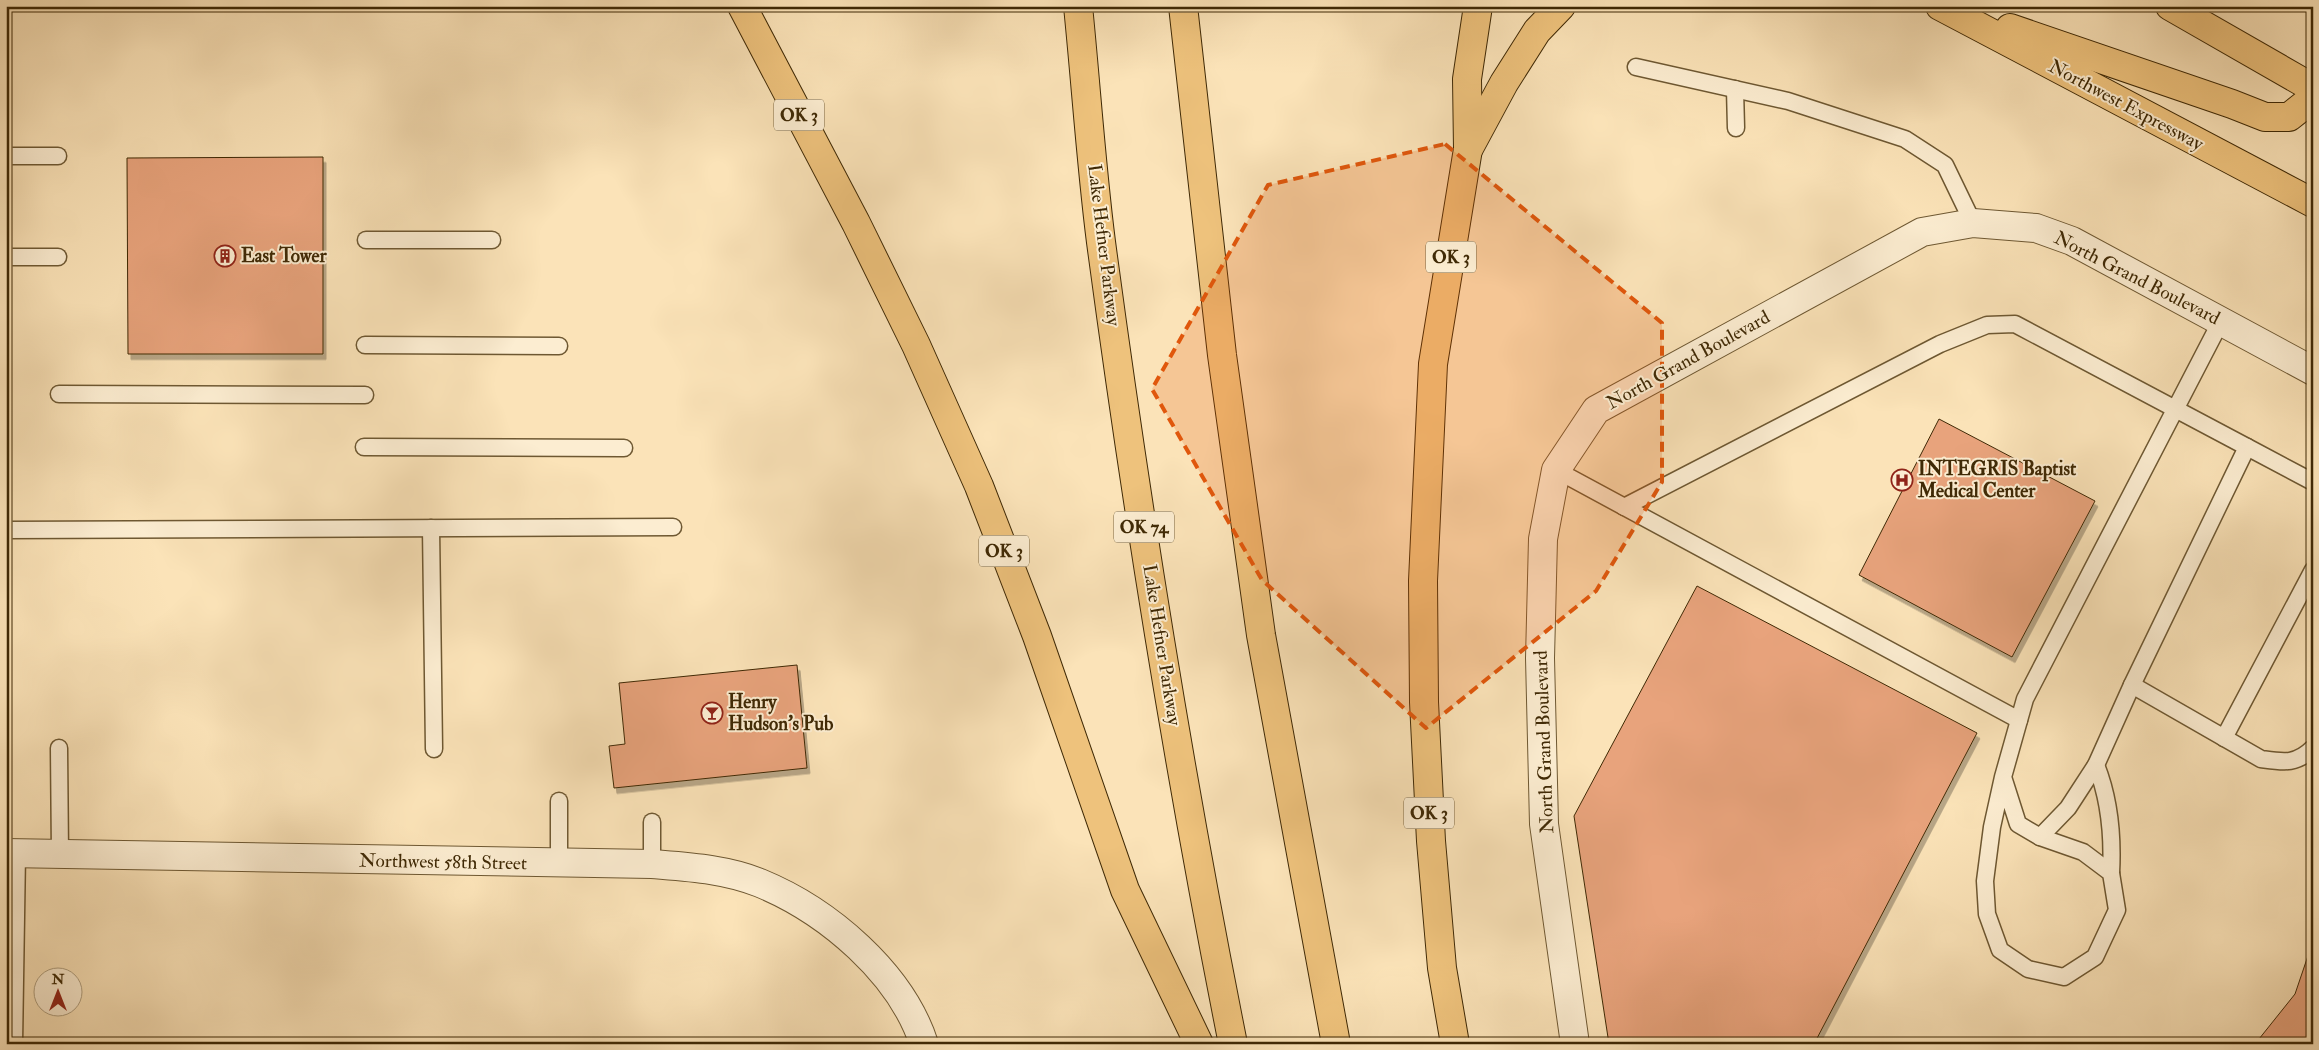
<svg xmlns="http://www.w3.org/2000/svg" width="2319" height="1050" viewBox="0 0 2319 1050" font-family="'IM FELL Double Pica',serif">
<defs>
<filter id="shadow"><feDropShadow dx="3" dy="5.5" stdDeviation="0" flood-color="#0004"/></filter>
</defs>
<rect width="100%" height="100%" fill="#fbe3b8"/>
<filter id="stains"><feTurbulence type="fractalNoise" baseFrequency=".004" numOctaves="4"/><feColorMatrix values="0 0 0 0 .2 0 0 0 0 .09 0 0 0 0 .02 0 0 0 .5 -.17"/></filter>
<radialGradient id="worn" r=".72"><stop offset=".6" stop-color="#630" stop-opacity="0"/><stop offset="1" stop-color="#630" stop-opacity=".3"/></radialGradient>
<g fill="#e8a37c" stroke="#3f2905" filter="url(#shadow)">
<polygon points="323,157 323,354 128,354 127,158"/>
<polygon points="1939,419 2095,501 2012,657 1859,575"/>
<polygon points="1697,586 1977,733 1814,1044 1609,1044 1574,816"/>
<polygon points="797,665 807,768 614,788 609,746 625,744 619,683"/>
<polygon points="2313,941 2313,1044 2255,1044 2295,994"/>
</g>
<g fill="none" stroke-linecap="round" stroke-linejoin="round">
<g stroke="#6e5832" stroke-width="19">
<g id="lane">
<polyline points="1636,67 1788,101 1905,139 1945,165 1973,223"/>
<polyline points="1735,89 1736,128"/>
<polyline points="6,156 58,156"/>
<polyline points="366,240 492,240"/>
<polyline points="6,257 58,257"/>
<polyline points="365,345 559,346"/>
<polyline points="59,394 365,395"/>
<polyline points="364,447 624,448"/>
<polyline points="2247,447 2313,482"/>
<polyline points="1556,470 2019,720"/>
<polyline points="1624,507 1940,344 1987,325 2015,324 2247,447 2132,685 2096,765 2068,808 2040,837"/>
<polyline points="431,528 434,749"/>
<polyline points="6,530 673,527"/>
<path d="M2132,685L2261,759C2283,762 2296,765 2313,748"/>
<polyline points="2224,738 2313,570"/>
<polyline points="59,748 60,854"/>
<path d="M2096,765C2110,800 2113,836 2111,873"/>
<polyline points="2003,777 2018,824 2040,837 2083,852 2111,873 2117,910 2095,957 2064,977 2028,969 2000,950 1987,914 1985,881 1992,827 2003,777 2025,699 2221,321"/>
<polyline points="559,801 559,864"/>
<polyline points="652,864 652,822"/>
<polyline points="14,1044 17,853"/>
</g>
</g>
<g stroke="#6e5832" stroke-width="30">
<g id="street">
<path d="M6,853L652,864C688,867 726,869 760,883C828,911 901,973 924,1044"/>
<polyline points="1575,1044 1544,824 1540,658 1543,539 1556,470 1596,410 1922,232 1973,223 2036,228 2072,241 2313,371"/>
</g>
</g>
<g stroke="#3f2905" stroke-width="30">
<g id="highway">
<polyline points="742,6 856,223 916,345 979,486 1037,636 1125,890 1199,1044"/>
<path d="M1078,6C1086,85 1091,164 1101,242C1137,511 1180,778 1233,1044"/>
<polyline points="1183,6 1222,355 1261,635 1336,1044"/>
<polyline points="1940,6 2313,203"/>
<polyline points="2170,6 2313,88"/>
<polyline points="2010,28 2232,104 2265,117 2289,117 2313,98"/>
<polyline points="1469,148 1504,83 1537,31 1561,6"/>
<polyline points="1455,1044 1442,968 1431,841 1424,702 1423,581 1433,364 1468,149 1467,79 1478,6"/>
</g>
</g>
<use href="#lane" stroke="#fcedd1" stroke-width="16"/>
<use href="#street" stroke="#fcedd1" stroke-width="28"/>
<use href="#highway" stroke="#eec27c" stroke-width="28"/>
</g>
<path fill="#e0570c" fill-opacity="0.2" stroke="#e0570c" stroke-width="4" stroke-dasharray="10 6" stroke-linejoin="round" d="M1445,144L1662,323V482L1596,591L1426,728L1262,580L1152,389L1268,185Z"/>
<defs>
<g id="building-ring" transform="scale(1.125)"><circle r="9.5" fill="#fcedd1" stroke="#8f2418" stroke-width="1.5"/><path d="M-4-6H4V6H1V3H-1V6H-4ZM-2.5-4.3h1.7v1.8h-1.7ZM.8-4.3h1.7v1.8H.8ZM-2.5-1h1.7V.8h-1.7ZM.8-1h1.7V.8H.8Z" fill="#8f2418"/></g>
<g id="hospital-ring" transform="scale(1.125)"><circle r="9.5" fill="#fcedd1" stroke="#8f2418" stroke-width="1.5"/><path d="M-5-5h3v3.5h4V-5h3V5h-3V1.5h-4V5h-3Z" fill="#8f2418"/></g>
<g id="bar-ring" transform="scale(1.125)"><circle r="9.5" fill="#fcedd1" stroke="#8f2418" stroke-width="1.5"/><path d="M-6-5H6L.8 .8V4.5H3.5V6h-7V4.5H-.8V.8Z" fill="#8f2418"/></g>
</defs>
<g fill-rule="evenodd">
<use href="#building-ring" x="225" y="256"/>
<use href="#hospital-ring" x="1902" y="480"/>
<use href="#bar-ring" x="712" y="713"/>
</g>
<g text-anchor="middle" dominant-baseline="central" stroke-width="4" stroke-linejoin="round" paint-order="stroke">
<g fill="#fcedd1" stroke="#786442" stroke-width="1">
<rect x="774" y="99.5" width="50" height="31" rx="4"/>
<rect x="1426" y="241.5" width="50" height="31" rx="4"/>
<rect x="1114" y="511.5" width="60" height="31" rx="4"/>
<rect x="979" y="535.5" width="50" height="31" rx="4"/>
<rect x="1404" y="797.5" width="50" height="31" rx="4"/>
</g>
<g font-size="18" font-weight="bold" fill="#3f2905">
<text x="799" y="115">OK 3</text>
<text x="1451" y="257">OK 3</text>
<text x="1144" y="527">OK 74</text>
<text x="1004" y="551">OK 3</text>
<text x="1429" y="813">OK 3</text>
</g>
<g font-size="19" fill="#3f2905" stroke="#fcedd1">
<text transform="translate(2126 105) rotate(28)">Northwest Expressway</text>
<text transform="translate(1104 245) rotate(83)">Lake Hefner Parkway</text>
<text transform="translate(2137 278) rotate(27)">North Grand Boulevard</text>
<text transform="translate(1688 360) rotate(-29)">North Grand Boulevard</text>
<text transform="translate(1162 645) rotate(81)">Lake Hefner Parkway</text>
<text transform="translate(1544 742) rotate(-92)">North Grand Boulevard</text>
<text transform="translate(443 862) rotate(1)">Northwest 58th Street</text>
</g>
<g font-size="19" font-weight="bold" fill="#3f2905" stroke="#fcedd1" text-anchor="start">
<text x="241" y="256">East Tower</text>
<text x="1918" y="469">INTEGRIS Baptist<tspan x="1918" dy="22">Medical Center</tspan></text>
<text x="728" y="702">Henry<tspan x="728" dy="22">Hudson's Pub</tspan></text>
</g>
</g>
<rect width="2319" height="1050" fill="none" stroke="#fbe3b8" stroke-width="25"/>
<rect x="8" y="8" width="2304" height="1035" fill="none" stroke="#3f2905" stroke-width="2.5"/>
<rect x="12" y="12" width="2294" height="1025" fill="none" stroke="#3f2905"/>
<g transform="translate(58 992)"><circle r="24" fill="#fcedd1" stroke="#b09f7f"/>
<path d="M0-4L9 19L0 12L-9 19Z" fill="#8f2418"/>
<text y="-8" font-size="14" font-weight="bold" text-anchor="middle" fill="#3f2905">N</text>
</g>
<rect width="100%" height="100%" filter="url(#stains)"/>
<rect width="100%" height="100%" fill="url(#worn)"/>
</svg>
